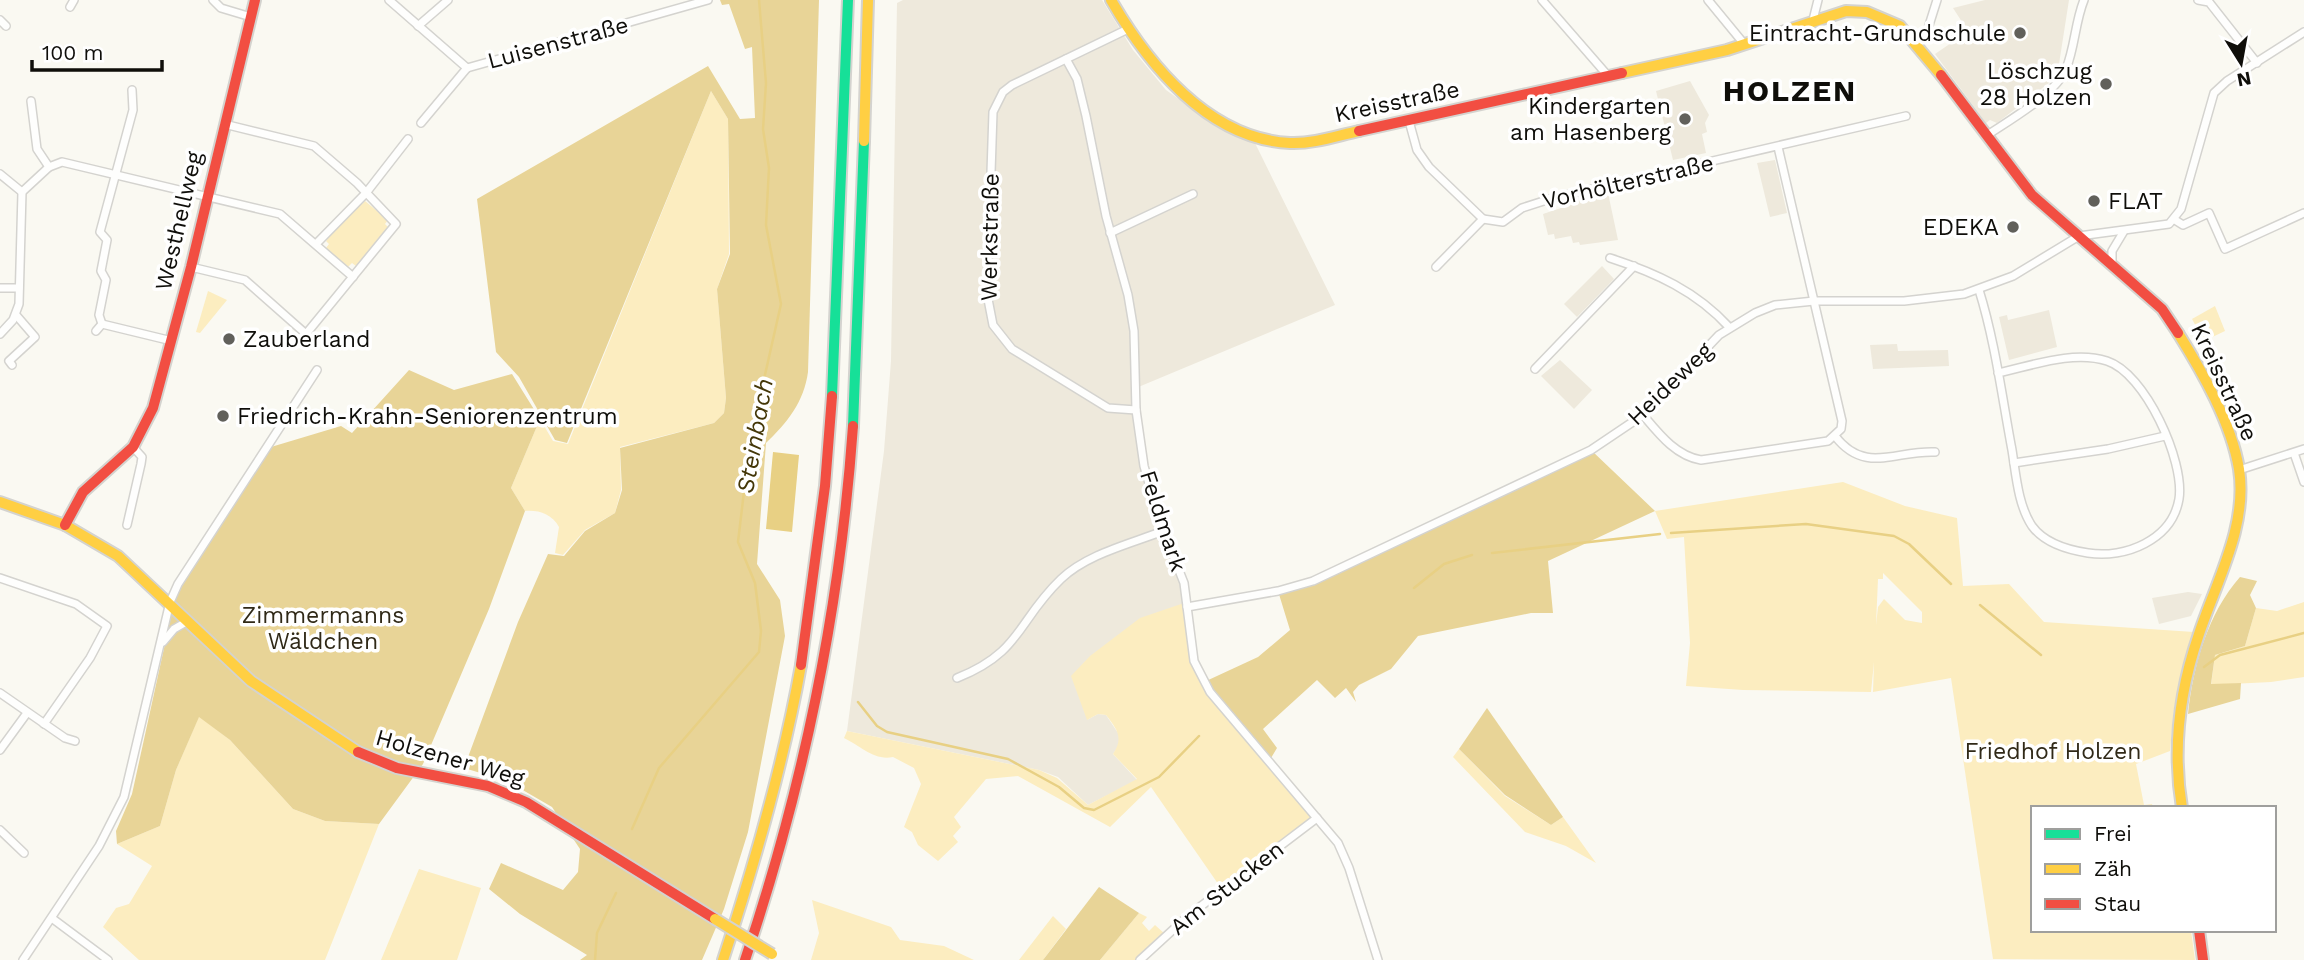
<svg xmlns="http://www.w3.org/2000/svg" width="2304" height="960" viewBox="0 0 2304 960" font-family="'Work Sans',sans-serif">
<rect width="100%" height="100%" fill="#faf9f2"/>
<g fill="#eee9dc">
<polygon points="903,0 1102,0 1133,50 1166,90 1207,119 1255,143 1335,305 1136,388 1144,466 1187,602 1087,720 1098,714 1106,715 1120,736 1120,744 1113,754 1137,780 1088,805 1058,777 1039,770 847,731 884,451 891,361 897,3"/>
<polygon points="1985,0 2069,0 2059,64 2049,72 2054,79 1997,123 1990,120 1986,123 1935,54 1954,41 1950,36 1964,25 1953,8"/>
<polygon points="1690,81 1709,115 1705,123 1707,132 1702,134 1706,153 1673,160 1656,91"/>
<polygon points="1775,160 1787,213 1770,217 1757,163"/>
<polygon points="1608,193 1618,240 1580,245 1579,242 1573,243 1571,236 1555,239 1554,234 1548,235 1543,214 1564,207 1564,204"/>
<polygon points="1602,266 1614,279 1577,317 1564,304"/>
<polygon points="2049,310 2057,347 2009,360 1999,317 2007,315 2008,320"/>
<polygon points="1897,344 1898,351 1948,350 1949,366 1873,369 1870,345"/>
<polygon points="1560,360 1592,390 1574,409 1541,376"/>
<polygon points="2188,592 2202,594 2191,616 2159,624 2152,598"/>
</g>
<g fill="#fcedc0" fill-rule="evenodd">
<path d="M711,91L728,119L729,254L717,289L726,398L724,413L714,423L620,447L621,490L615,513L585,530L563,555L555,553L559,527C552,514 539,510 525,511L511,488L540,419L553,441L568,444Z"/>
<polygon points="365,201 388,220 385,224 389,228 356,266 352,263 348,267 326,248 329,244 326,241 359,202 362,204"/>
<polygon points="208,291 227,300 200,333 196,332"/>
<polygon points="2215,306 2225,331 2204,341 2192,319"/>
<path d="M1843,482L1905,506L1957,518L1963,586L2009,584L2044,622L2194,632L2174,708L2170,751L2136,764L2144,805L2152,804L2153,808H2033V930H2191L2195,960L1993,959L1951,678L1873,692L1874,662L1871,692L1743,690L1686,686L1690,643L1684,537L1667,539L1655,511ZM1883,573L1922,612V623L1905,620L1884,599L1878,607L1876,625L1878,579H1883Z"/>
<path d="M1187,602L1189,633L1204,682L1317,818L1223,891L1151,787L1110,827L1018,776L986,779L954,817L961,827L953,836L958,842L938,861L918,845L912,832L904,827L921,784L914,768L893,757C874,761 861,746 844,738L847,731L1039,770L1057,778L1088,805L1137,779L1113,754C1124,738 1117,729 1106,715L1098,714L1087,720L1071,676L1090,656L1140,618Z"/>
<polygon points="2304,602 2304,677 2271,682 2211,685 2215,655 2245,646 2256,608 2277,611"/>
<polygon points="199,716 230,740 293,809 325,821 379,824 325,960 139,960 103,927 116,908 129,904 152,866 117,844 160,826 176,770"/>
<polygon points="1459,749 1505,796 1551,825 1563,817 1596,863 1566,846 1525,832 1453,757"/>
<polygon points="419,869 481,888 457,960 381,960"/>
<polygon points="812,900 891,927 900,940 944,946 974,960 811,960 819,933"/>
<polygon points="1139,913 1147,917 1142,923 1149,931 1155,925 1166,935 1140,960 1100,960"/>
<polygon points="1053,916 1066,929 1043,960 1019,960"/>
</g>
<g fill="#e8d497">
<path d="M720,0H819L808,372C804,402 787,423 766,443L757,564L780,600L785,636L748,832L724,909L702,960H580L587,955L520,914L489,889L501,863L563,890L578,872L580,849L552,807L507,781L464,768L518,622L548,554L564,556L585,531L615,513L622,490L620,448L714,423L724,413L726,398L717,289L730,254L728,119L711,91L567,443L555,440L519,377L496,352L477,199L708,66L740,119L755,118L752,47L745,49L729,4L722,5Z"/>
<polygon points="409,370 454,390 512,374 540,419 511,488 525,511 489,609 423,764 379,824 325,821 293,809 230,740 199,717 176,770 160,826 117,844 116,831 132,794 177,589 271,447 341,426 352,433"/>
<polygon points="1591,450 1655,511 1548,561 1553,613 1531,613 1418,636 1391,669 1359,685 1353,692 1356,702 1346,688 1335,698 1317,680 1263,729 1277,748 1271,758 1230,716 1204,682 1258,657 1290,630 1278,591 1313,581"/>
<path d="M2240,577L2257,581L2250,595L2256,608L2245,646L2215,655L2211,684L2241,683L2240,699L2188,714C2193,666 2208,613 2240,577Z"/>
<polygon points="1487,708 1563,817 1551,825 1505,795 1459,749"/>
<polygon points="1099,887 1139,913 1100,960 1043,960"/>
</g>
<polygon fill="#e8d084" points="773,452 799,455 792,532 766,529"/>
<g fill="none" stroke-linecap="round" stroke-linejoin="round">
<g stroke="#e8d084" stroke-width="2.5">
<polyline points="1671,533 1806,524 1894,536 1909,544 1951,584"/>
<polyline points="1492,553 1660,534"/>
<polyline points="1414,588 1444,564 1472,555"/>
<polyline points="1980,605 2041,655"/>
<polyline points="2204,667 2220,655 2304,633"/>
<polyline points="858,702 877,726 887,732 1008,759 1059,787 1084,808 1094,810 1159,777 1199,736"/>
<polyline points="632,829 659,768 759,652 761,631 755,583 738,542 750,441 781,304 766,225 769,168 763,129 766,83 759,0"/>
<polyline points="595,960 597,933 616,893"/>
</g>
<g stroke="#d4d3cf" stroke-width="10">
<g id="street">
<polyline points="213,0 221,8 251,17"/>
<polyline points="389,0 467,68"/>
<polyline points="1542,0 1609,77"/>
<polyline points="1708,0 1745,45"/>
<polyline points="2198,0 2209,2 2257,63"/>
<polyline points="70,7 74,0"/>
<polyline points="0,20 6,26"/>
<polyline points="1813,20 1818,0"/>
<polyline points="418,26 448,0"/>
<polyline points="1128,29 1012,85 1003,92 993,112 987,294 993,325 1012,349 1108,408 1136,410"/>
<polyline points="1917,44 1925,38 1937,0"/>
<polyline points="1066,59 1077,79 1086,116 1106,216 1128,295 1134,331 1136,410 1144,466 1160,522 1184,583 1194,661 1210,692 1338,843 1349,868 1378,960"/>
<polyline points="467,68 708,0"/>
<polyline points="31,101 37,149 49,167"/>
<polyline points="1409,121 1417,150 1429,167 1483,219 1503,222 1522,208 1553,198 1906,116"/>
<polyline points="421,123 467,68"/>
<path d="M1986,136C2008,121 2056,94 2066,69C2075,47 2075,22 2084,0"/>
<polyline points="0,174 22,192"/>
<polyline points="2175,220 2183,225 2209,213 2225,249 2304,213"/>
<polyline points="1110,233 1193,194"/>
<polyline points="316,244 366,193 408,139"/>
<path d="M1610,258C1656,273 1696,291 1729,327"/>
<polyline points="2112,263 2112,251 2124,231"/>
<polyline points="191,267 245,280 306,334 396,224 357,183 314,146 224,124"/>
<polyline points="1436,267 1483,219"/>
<polyline points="0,288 19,288"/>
<path d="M1979,290C1995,341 2002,397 2012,450C2016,475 2018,505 2032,526C2045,544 2068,550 2088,553C2125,559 2172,540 2179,499C2185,461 2145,373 2107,361C2073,350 2031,366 1998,373"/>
<polyline points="102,324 99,315 106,280 101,271 107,240 100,232 133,110 132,90"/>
<polyline points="96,331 102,324 172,341"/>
<polyline points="0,334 13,320 19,304 22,192 49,167 62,162 280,214 353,277"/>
<polyline points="12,365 9,361 35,337 16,315"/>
<polyline points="1535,369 1634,266"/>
<path d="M1643,415C1659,434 1676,456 1701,460L1828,441L1841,429L1842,421L1778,147"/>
<path d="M1835,436C1865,475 1896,450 1935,452"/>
<polyline points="2294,453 2304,482"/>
<polyline points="2014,463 2108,449 2165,436"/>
<polyline points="2239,470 2304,449"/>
<polyline points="127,525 141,464 142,457 133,447"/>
<polyline points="0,578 76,604 107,626 90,658 44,724"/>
<polyline points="1187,607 1278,591 1313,581 1591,450 1643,415 1719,335 1755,313 1775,305 1814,301 1904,301 1964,294 2013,276 2079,236 2169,224 2181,209 2214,93 2227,81 2304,32"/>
<polyline points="163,642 174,629 188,621"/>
<path d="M957,678C1022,652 1017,621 1061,579C1087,554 1130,544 1163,531"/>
<polyline points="0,693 65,738 75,741"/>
<polyline points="0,750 27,713"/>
<polyline points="0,830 24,853"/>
<polyline points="53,919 108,960"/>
<polyline points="23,960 99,846 124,797 170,602 178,584 317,370"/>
<polyline points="1140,960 1188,916 1317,818"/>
</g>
</g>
<g stroke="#d4d3cf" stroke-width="14">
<g id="fast">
<polyline points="832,396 848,0"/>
<polyline points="853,426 864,141"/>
</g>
</g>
<g stroke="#d4d3cf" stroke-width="14">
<g id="slow">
<path d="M1111,0C1148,64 1208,139 1290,143C1313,144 1336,136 1359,131"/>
<polyline points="1622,73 1727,50 1846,11 1867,12 1900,26 1941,75"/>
<polyline points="864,141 868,0"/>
<path d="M2178,333C2203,373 2231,422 2239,469C2248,526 2216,582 2199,634C2179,692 2172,748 2182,808"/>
<polyline points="0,502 65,525 118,556 251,681 358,752"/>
<path d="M723,960C755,863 783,766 801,665"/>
</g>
</g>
<g stroke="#d4d3cf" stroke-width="14">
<g id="jam">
<polyline points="1941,75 2032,195 2162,309 2178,333"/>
<polyline points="1359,131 1622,73"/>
<polyline points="65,525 83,492 133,447 153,408 191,267 255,0"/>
<polyline points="801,665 825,486 832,396"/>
<polyline points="358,752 397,768 488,786 526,802 715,919"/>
<polyline points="2199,930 2203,960"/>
<path d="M745,960C804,785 840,610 853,426"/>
</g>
</g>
<use href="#street" stroke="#fefefd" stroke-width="7"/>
<use href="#fast" stroke="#16e098" stroke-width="10"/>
<use href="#slow" stroke="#ffcf43" stroke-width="10"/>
<use href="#jam" stroke="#f24e42" stroke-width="10"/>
<g stroke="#d4d3cf" stroke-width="14" stroke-linecap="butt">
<polyline id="slow-bridge" points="715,919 772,954"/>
</g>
<use href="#slow-bridge" stroke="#ffcf43" stroke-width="10"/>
</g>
<g fill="#61605b" stroke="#fff" stroke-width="2.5">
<circle cx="2020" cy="33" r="7"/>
<circle cx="2106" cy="84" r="7"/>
<circle cx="1685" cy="119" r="7"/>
<circle cx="2094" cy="201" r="7"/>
<circle cx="2013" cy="227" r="7"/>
<circle cx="229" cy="339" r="7"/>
<circle cx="223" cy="416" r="7"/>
</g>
<g text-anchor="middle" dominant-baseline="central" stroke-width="7" stroke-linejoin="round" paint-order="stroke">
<g font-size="23" fill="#0f0e0a" stroke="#fff" text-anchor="end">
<text x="2006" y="33">Eintracht-Grundschule</text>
<text x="2092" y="71">Löschzug<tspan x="2092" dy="26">28 Holzen</tspan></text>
<text x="1671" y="106">Kindergarten<tspan x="1671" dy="26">am Hasenberg</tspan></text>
<text x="2108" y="201" text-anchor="start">FLAT</text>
<text x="1999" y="227">EDEKA</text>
<text x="243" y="339" text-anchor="start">Zauberland</text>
<text x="237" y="416" text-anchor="start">Friedrich-Krahn-Seniorenzentrum</text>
</g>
<g font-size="23" fill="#0f0e0a" stroke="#fff">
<text transform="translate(558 43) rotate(-15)">Luisenstraße</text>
<text transform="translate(1397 102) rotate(-12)">Kreisstraße</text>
<text transform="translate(1628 182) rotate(-13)">Vorhölterstraße</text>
<text transform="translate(179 221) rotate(-77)">Westhellweg</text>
<text transform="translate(990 237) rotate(-89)">Werkstraße</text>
<text transform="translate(2224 382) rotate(65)">Kreisstraße</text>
<text transform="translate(1670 384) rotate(-44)">Heideweg</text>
<text transform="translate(1163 521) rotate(72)">Feldmark</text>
<text transform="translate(450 758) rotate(16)">Holzener Weg</text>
<text transform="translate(1227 888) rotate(-38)">Am Stucken</text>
</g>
<g font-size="23" fill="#302917" stroke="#fff">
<text x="323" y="615">Zimmermanns<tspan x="323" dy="26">Wäldchen</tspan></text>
<text x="2053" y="751">Friedhof Holzen</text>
</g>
<g font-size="24" font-style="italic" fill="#443708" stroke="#fff">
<text transform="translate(755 436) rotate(-80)">Steinbach</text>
</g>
<g font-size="30" font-weight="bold" letter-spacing="2" fill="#0f0e0a" stroke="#fff">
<text x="1790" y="90">HOLZEN</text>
</g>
</g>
<rect x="2031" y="806" width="245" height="126" fill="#ffffff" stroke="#9f9f9d" stroke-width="2"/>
<rect x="2045" y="829" width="35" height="10" fill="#16e098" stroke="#9f9f9d" stroke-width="2"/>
<text x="2094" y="841" font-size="21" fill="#0f0e0a">Frei</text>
<rect x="2045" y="864" width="35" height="10" fill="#ffcf43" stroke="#9f9f9d" stroke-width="2"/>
<text x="2094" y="876" font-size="21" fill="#0f0e0a">Zäh</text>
<rect x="2045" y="899" width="35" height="10" fill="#f24e42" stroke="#9f9f9d" stroke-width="2"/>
<text x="2094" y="911" font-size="21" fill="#0f0e0a">Stau</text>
<g transform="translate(2241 63) rotate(169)" stroke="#ffffff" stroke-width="5" paint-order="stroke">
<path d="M0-5L12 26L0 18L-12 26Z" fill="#0f0e0a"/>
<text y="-10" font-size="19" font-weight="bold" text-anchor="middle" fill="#0f0e0a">N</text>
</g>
<path d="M32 60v10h130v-10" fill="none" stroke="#0f0e0a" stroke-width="3.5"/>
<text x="42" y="60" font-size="21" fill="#0f0e0a" stroke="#ffffff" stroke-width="5" paint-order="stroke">100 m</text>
</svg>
